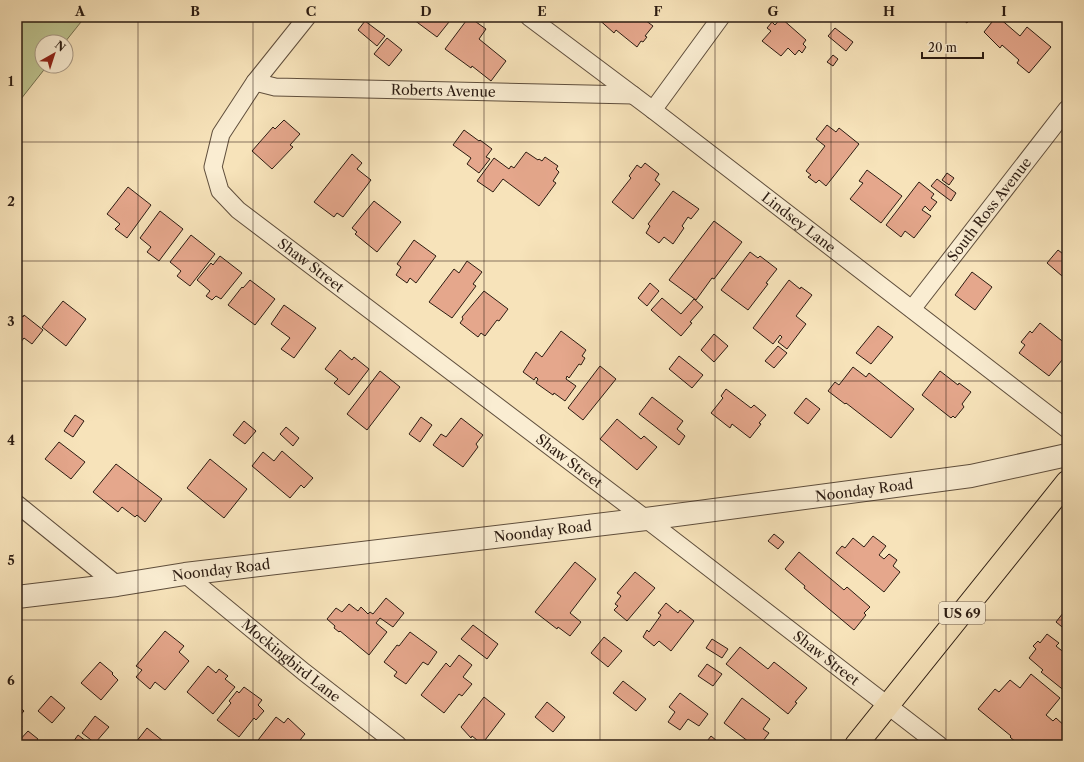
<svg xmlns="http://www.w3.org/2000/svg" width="1084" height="762" viewBox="0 0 1084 762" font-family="'Libre Caslon Text',serif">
<rect width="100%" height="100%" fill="#f7e3ba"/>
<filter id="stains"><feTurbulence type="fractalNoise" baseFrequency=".005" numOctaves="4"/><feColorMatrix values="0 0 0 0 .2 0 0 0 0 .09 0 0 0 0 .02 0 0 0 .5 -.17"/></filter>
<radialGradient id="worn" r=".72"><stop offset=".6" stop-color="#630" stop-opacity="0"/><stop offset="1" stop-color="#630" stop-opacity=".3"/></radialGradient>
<polygon fill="#bdc38f" stroke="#747050" points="17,17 85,17 65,42 42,42 42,66 47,66 17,104"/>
<g fill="#e5a78c" stroke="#2c1c12">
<polygon points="410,17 453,17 437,37"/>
<polygon points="469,17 486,29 479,39 506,61 491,81 472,66 471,68 445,49"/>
<polygon points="596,17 641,17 653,26 645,36 647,37 643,42 641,41 637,47 616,30 614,33"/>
<polygon points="959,17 971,17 967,23"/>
<polygon points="996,17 998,17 1020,36 1027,27 1051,47 1029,73 1017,63 1019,60 1002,45 1000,48 984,32"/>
<polygon points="781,18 806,40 803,44 806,47 802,53 799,50 795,55 788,48 781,56 762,41 771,31 767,28 772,22 775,25"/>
<polygon points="365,21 385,36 377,46 358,30"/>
<polygon points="835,28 853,42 846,51 828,36"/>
<polygon points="387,38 402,50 389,66 374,54"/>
<polygon points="833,55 838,59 833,66 827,62"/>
<polygon points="284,120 300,134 290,145 293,147 272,169 252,151 273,127 275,129"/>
<polygon points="827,125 836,132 839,128 859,144 826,186 819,180 816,183 808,177 811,175 806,171 825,146 816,139"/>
<polygon points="464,130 479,141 480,140 492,149 486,157 490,159 479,173 467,164 471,158 453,145"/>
<polygon points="526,152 538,160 539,159 542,161 545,157 558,166 556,169 559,172 553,181 556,183 539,206 503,179 493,192 477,181 494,158 509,169 511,166 514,168"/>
<polygon points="352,154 362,163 357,169 371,180 343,217 337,213 334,217 314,202"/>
<polygon points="645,163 659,174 655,180 660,184 633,219 612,202 631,178 629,176 637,165 641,168"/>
<polygon points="867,170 902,196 881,223 850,199 863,183 859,181"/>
<polygon points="947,173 954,178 949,185 942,180"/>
<polygon points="937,179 956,193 951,201 931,186"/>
<polygon points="919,182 934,194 931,198 937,202 930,211 925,206 922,210 931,216 914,238 905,231 901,237 886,225"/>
<polygon points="128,187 151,205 127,238 115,229 120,224 107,214"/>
<polygon points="673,191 699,209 691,219 688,217 682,226 684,228 673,244 664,237 659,243 646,233 650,226 648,224"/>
<polygon points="374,201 401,222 377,252 355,234 357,232 352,228"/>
<polygon points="160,211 183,229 159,261 147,252 151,247 140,238"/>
<polygon points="714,221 742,242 714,279 712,278 696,300 669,280"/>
<polygon points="191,235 215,254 190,286 177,276 181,271 170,262"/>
<polygon points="414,240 436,256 416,283 410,278 407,283 396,275 401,267 397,264"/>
<polygon points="1058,250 1067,257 1067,270 1062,276 1047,263"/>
<polygon points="750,252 758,258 760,256 777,269 766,283 768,284 748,310 721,290"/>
<polygon points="220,256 242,273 221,299 216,296 212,300 206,296 210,291 197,280 211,263 213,265"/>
<polygon points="467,261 482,272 473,284 476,286 452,318 429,302 454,269 459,273"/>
<polygon points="972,272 992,287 975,310 955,295"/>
<polygon points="250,280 275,299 255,325 228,305 242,287 243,288"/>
<polygon points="789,280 800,289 801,287 812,295 796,316 806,324 787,349 778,342 782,337 780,335 773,344 753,328"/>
<polygon points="650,283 659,291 647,306 638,298"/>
<polygon points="484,291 508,309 499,321 497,320 485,336 481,333 478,337 460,323 463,319 462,317"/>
<polygon points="662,298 681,314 694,299 703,307 690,322 692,323 681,336 651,310"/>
<polygon points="63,301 86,319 66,346 42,327"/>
<polygon points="284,305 316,328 294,358 281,349 290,338 271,324"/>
<polygon points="17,312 23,317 24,315 43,330 32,344 24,338 17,347"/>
<polygon points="1040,323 1067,345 1067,354 1049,376 1019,353 1025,345 1021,342 1030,331 1032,333"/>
<polygon points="878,326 893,337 871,364 856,353"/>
<polygon points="561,331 586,350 582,356 585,358 581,365 579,364 569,378 567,376 566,379 576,386 565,401 554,393 553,395 536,383 538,379 536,377 534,380 523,372 536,352 542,357"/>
<polygon points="714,334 728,346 714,362 701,350"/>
<polygon points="778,346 787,353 774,368 765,361"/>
<polygon points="340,350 352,360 354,357 369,369 349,395 334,383 338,379 325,369"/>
<polygon points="679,356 703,375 692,388 669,369"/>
<polygon points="600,366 616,379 583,420 568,408"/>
<polygon points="853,367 866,377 869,373 914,409 891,438 846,403 845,404 828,391 835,382 839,385"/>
<polygon points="380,371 400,387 367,430 347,414"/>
<polygon points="940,371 958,385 959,383 971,392 962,404 964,407 955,418 953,416 951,418 922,395"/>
<polygon points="726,389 751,408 754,405 766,415 759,423 761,424 750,438 732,424 730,428 711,413 723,398 721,396"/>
<polygon points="652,397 683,421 677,429 685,436 679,445 639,414"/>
<polygon points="806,398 820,409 808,424 794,413"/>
<polygon points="75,415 84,421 73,437 64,431"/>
<polygon points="421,417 432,425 420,442 409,434"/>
<polygon points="461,418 483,435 476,444 478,447 463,467 433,445 441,434 446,437"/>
<polygon points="617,419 641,439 644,436 657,447 637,470 600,439"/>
<polygon points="244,421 256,431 245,444 233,435"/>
<polygon points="286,427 299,438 293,446 280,434"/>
<polygon points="59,442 85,462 71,479 45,459"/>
<polygon points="282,451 313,478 304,488 301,485 290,498 252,466 263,452 274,461"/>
<polygon points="210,459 247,489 224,518 187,488"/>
<polygon points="116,464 162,499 145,522 137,515 135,517 122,507 118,512 93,492"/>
<polygon points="774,534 784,542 778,549 768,541"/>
<polygon points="873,536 886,546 879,555 884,559 889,554 897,560 893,566 900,572 884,592 836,553 842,546 845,548 853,538 864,547"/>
<polygon points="799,552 844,590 847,587 870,607 864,613 866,615 854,630 804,588 805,586 785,569"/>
<polygon points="575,562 596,579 570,613 581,622 570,636 558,627 557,629 535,612"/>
<polygon points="635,572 655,588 627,621 614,610 618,606 615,604 621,596 617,593"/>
<polygon points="386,598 404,613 393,627 380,618 376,623 387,632 369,655 340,631 339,632 334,628 335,626 327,619 336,608 342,612 349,604 358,611 361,607 368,614 370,612 373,614"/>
<polygon points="666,603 678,613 680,610 694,621 671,651 659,641 654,646 643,637 647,630 649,632 661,615 658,613"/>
<polygon points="1067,608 1067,631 1056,622"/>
<polygon points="473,625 498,644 487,659 461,639"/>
<polygon points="165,631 184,646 179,652 189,661 165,690 155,682 150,689 136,677 142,670 136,666"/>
<polygon points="410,632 437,652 428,665 423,662 406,684 394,676 397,672 384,662 397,645 399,646"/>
<polygon points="1047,634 1059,643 1056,646 1067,655 1066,692 1041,672 1043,670 1029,658 1036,649 1033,646 1038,641 1040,643"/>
<polygon points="604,637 622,651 608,667 591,653"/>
<polygon points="712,639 728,649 722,658 706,648"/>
<polygon points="740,647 768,669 774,662 807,688 795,702 797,703 788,714 726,664"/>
<polygon points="459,655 472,665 463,677 472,684 462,696 459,694 444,713 421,695 446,663 450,667"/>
<polygon points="100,662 113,673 112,674 118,680 101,700 81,683"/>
<polygon points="707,664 722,674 713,686 698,676"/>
<polygon points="208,666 216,673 219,669 228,676 225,679 235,687 213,714 187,692"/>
<polygon points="1031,674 1060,698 1046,715 1053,721 1056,718 1067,728 1067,734 1058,745 1019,745 1010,737 1011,736 978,709 995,689 999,692 1010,680 1020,688"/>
<polygon points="623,681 646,699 636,711 613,693"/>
<polygon points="244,687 262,700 258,705 264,711 256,720 254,718 239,737 217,720 231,703 229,701 237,691 239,693"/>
<polygon points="680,693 708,714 699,726 688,719 680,730 668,722 675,712 669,707"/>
<polygon points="51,696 65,708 52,723 38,711"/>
<polygon points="484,697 505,714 482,744 472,736 471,738 461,727"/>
<polygon points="742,698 770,719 763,729 769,733 760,745 753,745 724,723"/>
<polygon points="547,702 565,717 553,732 535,717"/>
<polygon points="17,705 24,711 17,719"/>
<polygon points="95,716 109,727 95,743 82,733"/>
<polygon points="276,717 284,723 288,718 305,734 296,745 257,745 255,744"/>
<polygon points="17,722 22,726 17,733"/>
<polygon points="147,728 168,745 139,745 136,742"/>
<polygon points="28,731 38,739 36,742 40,745 17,745 17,743"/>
<polygon points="78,735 91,745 71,745"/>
<polygon points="711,736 722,745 704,745"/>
</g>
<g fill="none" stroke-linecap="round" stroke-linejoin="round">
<g stroke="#5f4e3c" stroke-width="19">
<g id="minor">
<path id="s1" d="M307,17L255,82L221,134L213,167L220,191L238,210L646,519L939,745"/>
<path id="s2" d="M529,17L653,110L1067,429"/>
<path id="s3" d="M255,82L275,87L633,95"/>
<polyline points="653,110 721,17"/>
<path id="s4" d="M912,309L1067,109"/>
<polyline points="17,504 117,585"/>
<path id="s5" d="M185,574L304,672L398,745"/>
</g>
</g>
<g stroke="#5f4e3c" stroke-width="24">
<g id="tertiary">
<path id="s6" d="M17,597L117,585L185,574L646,519L971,476L1067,455"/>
</g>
</g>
<g stroke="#2c1c12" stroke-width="24">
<polyline id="primary" points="856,745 1067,482"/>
</g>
<use href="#minor" stroke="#faedd2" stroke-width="17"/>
<use href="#tertiary" stroke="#faedd2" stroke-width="22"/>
<use href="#primary" stroke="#f7e3ba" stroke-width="22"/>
</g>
<path fill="none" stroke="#2c1c12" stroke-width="1" stroke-opacity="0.55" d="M138,17V745M253,17V745M369,17V745M484,17V745M600,17V745M715,17V745M831,17V745M946,17V745M17,142H1067M17,261H1067M17,381H1067M17,501H1067M17,620H1067"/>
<g text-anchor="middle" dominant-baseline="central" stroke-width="4" stroke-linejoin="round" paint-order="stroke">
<rect fill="#faedd2" stroke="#6a5b4c" stroke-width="1" x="939" y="602" width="46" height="22" rx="3"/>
<g font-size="13" font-weight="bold" fill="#2c1c12">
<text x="962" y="613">US 69</text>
</g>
<g font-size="14" fill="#2c1c12" stroke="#faedd2">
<text stroke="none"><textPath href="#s3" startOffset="189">Roberts Avenue</textPath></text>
<text stroke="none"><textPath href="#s4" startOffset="126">South Ross Avenue</textPath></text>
<text stroke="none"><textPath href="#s2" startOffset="339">Lindsey Lane</textPath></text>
<text stroke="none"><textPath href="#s1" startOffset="322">Shaw Street</textPath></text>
<text stroke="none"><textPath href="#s1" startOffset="646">Shaw Street</textPath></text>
<text stroke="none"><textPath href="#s6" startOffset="854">Noonday Road</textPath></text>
<text stroke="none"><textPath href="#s6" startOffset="530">Noonday Road</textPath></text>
<text stroke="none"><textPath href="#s6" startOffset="206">Noonday Road</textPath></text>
<text stroke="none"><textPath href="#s1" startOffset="970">Shaw Street</textPath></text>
<text stroke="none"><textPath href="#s5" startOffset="137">Mockingbird Lane</textPath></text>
</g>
</g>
<rect width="1084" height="762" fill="none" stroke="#f7e3ba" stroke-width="44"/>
<g transform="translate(54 54) rotate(39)"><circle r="19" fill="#faedd2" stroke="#a89985"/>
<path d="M0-3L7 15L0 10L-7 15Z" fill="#8f2418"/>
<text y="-6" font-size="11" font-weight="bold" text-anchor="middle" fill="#2c1c12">N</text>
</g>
<path d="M922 52v6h61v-6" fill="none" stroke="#2c1c12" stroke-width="2"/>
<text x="928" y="52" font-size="12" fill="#2c1c12" stroke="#faedd2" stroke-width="3" paint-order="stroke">20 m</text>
<rect x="22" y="22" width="1040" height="718" fill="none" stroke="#2c1c12" stroke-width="1.5"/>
<g font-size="13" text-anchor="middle" font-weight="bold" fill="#2c1c12">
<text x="80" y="16">A</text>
<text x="195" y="16">B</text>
<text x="311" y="16">C</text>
<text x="426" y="16">D</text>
<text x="542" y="16">E</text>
<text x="658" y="16">F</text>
<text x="773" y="16">G</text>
<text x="889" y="16">H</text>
<text x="1004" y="16">I</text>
<text x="11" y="86">1</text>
<text x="11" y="206">2</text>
<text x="11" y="326">3</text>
<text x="11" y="445">4</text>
<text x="11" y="565">5</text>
<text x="11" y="685">6</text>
</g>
<rect width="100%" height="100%" filter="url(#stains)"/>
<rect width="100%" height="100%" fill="url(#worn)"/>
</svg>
